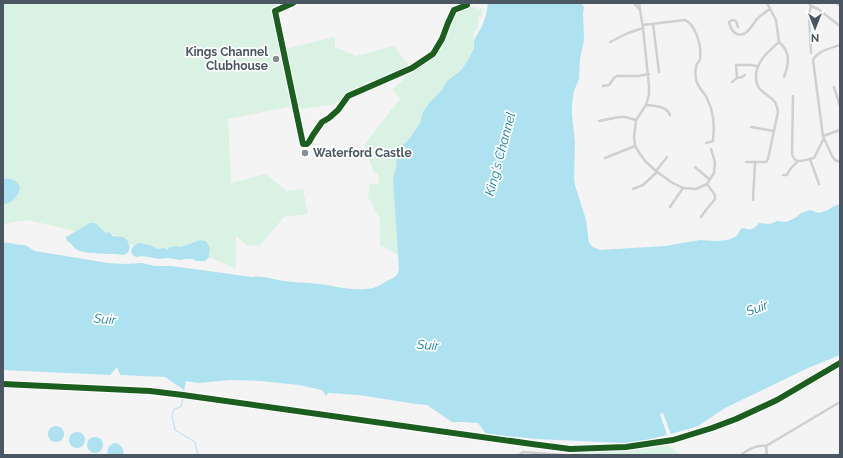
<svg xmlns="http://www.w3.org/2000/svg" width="843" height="458" viewBox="0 0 843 458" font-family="Raleway,sans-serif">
<rect width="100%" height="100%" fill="#f4f4f4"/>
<g fill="#d9f2e3">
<path d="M3,3H279L271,8L281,48L284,49L335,37V47L356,56L394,46L410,67L346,95L335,104L303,109L293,106L228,119L231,183L265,174L287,191L303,189L308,214L284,217L260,245L248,246L236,236V269L209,257L210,248L206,241L200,240L181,247L175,246L170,247L167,250H165L164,248L158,249L150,245L136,244L133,246C128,244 127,239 123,238C119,235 115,237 111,233C103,233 100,225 92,223L76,231L27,220L3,224Z"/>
<polygon points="476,7 478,10 480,8 482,8 483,13 481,17 478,17 478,28 473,33 474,48 467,62 461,70 446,82 442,90 429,103 423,112 420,123 408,141 401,146 397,152 396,168 393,178 398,255 380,245 380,219 368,197 370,184 379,184 378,174 374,173 364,145 400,99 393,89 409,74 433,59 444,43 450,26 456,15 465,8"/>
<polygon points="667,445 681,455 573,455 573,453 626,451"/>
</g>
<g fill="#aee2f0">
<path d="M488,3H581L584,7L583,13L584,40L580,59L579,79L574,91L572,104V114L575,143L574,178L575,185L586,220L589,243L593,247L600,250L665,246L700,240L716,241L728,240L735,237L738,234L740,230L743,228C751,231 754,229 759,223L770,224L777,221L786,222L795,218L801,213L810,210L819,213L828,210L834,206L840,204V355L808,368L725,408L698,426L671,434L663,413L660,414L667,435L638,442L623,443L537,439L486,434L478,423L465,422H452L427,405L416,404L359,395L328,393L326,396L322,390L299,385L260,381L231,380L198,383L186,381L184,390L165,377L120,375L117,367L110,375L3,370V242L21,245H25L35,251L108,263L126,264L142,263L155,266H171L201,270L252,277C263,275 274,280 285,281C296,283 308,282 319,284C337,286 365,295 382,284C384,283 385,282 387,281C394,277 397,278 399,269L393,178L396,168L397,152L401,146L408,141L420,123L423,112L429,103L442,90L446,82L461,70L467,62L474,48V40L482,26L486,15Z"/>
<path d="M3,179C11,178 18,180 20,188C18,196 12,204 3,204Z"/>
<path d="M90,223H95L106,233L109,232L113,236L123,237L127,240L130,247C129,249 129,253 126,254C123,256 119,254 116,254C107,254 83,254 76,249C72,246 72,243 67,241L66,239V237Z"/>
<polygon points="200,240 206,241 210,248 209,257 205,261 196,261 193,259 185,259 181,260 168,258 159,259 142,256 136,257 133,255 131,252 132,248 136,244 140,243 150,245 158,249 164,248 167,250 170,247 175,246 181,247"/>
<circle cx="56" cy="434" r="8"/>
<circle cx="77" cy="440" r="8"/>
<circle cx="95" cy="445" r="8"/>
<path d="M115,443C121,444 125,449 123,455H108C106,449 109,445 115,443Z"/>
</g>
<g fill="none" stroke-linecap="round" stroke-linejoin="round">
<polyline stroke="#aee2f0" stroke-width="1" points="184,390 184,394 181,407 174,409 172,416 175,430 195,442 198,455"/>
<g stroke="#ced0d2" stroke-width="2.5">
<polyline points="293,3 275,11 303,144 307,144 309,142 313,135 322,122 329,118 338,110 348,96 412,68 433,54 442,39 448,23 454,10 467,5 467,3"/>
<polyline points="634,3 640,10"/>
<polyline points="639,3 643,28 649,86 649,95 646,105 636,120 634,137 635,146 640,154 645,161 656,171 671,182 683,188 696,189 707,184"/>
<polyline points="809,3 811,6 809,15 811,53"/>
<polyline points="811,6 818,9 840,26"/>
<polyline points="653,24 659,72"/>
<path d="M643,25L685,20C696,25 702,47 700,59C699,63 699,60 697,64C695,69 695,74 696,79C697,87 704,92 707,98C714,112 715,125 713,141L706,143"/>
<path d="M738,27L736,21L732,20L729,22C730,26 732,31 735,33C745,40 752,25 757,19C761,15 766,12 770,9"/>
<polyline points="610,42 628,33 643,28"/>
<path d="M779,42C791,52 789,64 784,77"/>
<path d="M840,45C831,48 817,51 813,60L823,136L832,156L835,160L840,162"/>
<polyline points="737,78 742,77 745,75"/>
<polyline points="732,82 737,78 736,65 750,65 757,66"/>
<polyline points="603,86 609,85 614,78 617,76 638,76 649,74"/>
<polyline points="834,87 840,106"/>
<path d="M793,96L792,154C795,164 802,161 810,159"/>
<path d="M646,105C654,106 667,106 670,115"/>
<polyline points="599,121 619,117 625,117 636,120"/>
<polyline points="751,127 774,131"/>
<polyline points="823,136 840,130"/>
<polyline points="605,158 635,146"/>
<polyline points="746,162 755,162"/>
<polyline points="695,167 709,179"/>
<polyline points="656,171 667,157"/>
<path d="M783,175H787C789,168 793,167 798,161"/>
<polyline points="819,184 810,159 814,158 823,140"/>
<polyline points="633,189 643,185 657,172"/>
<path d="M753,200L755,162H766L768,159L778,112C775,96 771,100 762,91C757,87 756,82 756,77C756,61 769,51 779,42L776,20L767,3"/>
<polyline points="670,207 683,188"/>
<polyline points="701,217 706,210 715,199 715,195 707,184 714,173 715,162 711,149"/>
<polyline points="766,446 840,402"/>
<polyline points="519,455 523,452 563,455"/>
<path d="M741,455C749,449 756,445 766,446L767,455"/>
</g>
<polyline stroke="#ced0d4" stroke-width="3.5" points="837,3 840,5"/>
<g stroke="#c9cacc" stroke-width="2.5">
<polyline id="rail" points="3,384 150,391 183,395 532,444 570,449 626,447 673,440 712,428 736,419 777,400 840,363"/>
</g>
<use href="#rail" stroke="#fff" stroke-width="1" stroke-dasharray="3" stroke-linecap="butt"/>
<g stroke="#fff" stroke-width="8">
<g id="cycleway">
<polyline points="293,3 275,11 303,144 307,144 309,142 313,135 322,122 329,118 338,110 348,96 412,68 433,54 442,39 448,23 454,10 467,5 467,3"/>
<polyline points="3,384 150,391 183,395 532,444 570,449 626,447 673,440 712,428 736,419 777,400 840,363"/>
</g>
</g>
<use href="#cycleway" stroke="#1b5e20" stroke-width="6"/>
</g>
<g fill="#868d94" stroke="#fff" stroke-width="1.5">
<circle cx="276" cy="59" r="4"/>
<circle cx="305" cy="153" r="4"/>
</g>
<g text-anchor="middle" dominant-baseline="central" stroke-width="3.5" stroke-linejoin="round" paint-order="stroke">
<g font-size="12" font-weight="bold" fill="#4a5661" stroke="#fff" text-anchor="end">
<text x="268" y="52">Kings Channel<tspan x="268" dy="14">Clubhouse</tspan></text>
<text x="313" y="153" text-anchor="start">Waterford Castle</text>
</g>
<g font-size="13" font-style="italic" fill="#0c7c9b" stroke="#fff">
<text transform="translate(500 154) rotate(-75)">King's Channel</text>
<text transform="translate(757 308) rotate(-20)">Suir</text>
<text transform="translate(105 319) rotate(5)">Suir</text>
<text transform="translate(428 345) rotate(4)">Suir</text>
</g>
</g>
<rect width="843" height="458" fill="none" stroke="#4a5661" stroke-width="8"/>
<g transform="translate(815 28) rotate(180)" stroke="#ffffff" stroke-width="3" paint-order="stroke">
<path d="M0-3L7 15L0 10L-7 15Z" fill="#4a5661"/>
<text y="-6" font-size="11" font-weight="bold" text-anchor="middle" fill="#4a5661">N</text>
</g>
</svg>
